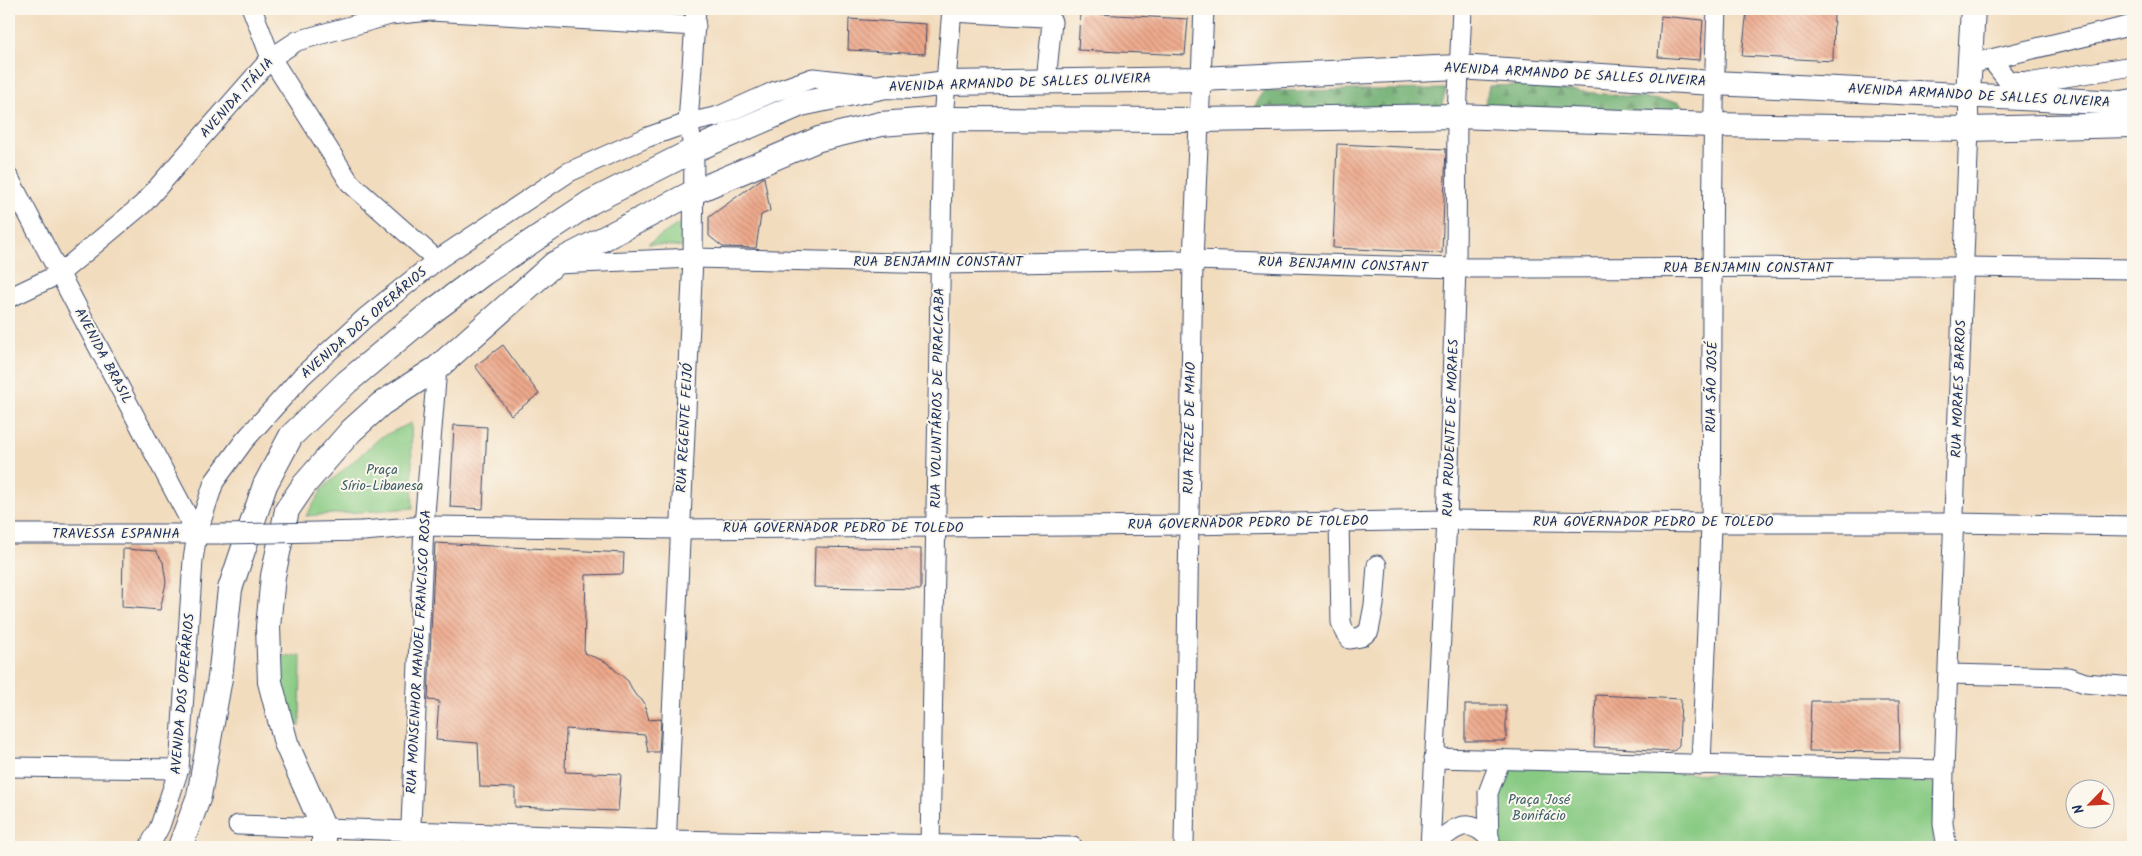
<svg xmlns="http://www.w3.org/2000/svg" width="2142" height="856" viewBox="0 0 2142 856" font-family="Kalam,sans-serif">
<defs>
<pattern id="forest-firs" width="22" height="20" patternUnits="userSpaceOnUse" patternTransform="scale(1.25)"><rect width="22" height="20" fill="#6eae71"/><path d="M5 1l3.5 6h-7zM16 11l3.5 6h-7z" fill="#5a8e60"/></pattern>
<pattern id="building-back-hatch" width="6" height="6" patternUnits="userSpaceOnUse" patternTransform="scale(1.25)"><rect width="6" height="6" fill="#eea98b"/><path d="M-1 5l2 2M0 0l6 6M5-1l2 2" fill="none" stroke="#c08a75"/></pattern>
</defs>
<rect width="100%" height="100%" fill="#fbf7ec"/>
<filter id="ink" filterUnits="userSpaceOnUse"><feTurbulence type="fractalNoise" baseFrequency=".02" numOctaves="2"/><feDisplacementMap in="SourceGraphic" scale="10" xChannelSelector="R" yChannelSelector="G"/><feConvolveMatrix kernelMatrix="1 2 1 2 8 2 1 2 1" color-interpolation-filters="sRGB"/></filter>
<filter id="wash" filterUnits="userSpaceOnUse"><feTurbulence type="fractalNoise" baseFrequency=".0096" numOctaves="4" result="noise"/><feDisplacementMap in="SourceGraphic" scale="20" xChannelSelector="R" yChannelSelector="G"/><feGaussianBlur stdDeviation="1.12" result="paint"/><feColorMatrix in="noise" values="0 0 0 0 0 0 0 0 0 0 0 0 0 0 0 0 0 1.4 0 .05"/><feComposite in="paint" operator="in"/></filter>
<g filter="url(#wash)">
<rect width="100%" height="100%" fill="#f2dcbe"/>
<g fill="#88ca83" stroke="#527c70">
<polygon points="683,221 685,247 648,244"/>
<polygon points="411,423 413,508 306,516 323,488 381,437"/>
<polygon points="301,656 300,727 289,717 283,687 281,657"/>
<polygon points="1500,766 1935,783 1933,847 1497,847"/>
</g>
<g fill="url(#forest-firs)" stroke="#446e68">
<polygon points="1521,85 1679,102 1690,113 1484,107 1489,86"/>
<polygon points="1446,89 1441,108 1254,107 1264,91"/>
</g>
<g id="blocks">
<g fill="url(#building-back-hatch)">
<polygon points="1747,9 1834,9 1833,61 1742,56"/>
<polygon points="1080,13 1188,19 1185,55 1078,50"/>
<polygon points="1661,16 1703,20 1700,60 1658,57"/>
<polygon points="849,19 926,24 925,54 848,50"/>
<polygon points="1337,144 1446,149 1442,253 1333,248"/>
<polygon points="764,177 770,211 761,215 756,248 723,247 709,236 709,217"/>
<polygon points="503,345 539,394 511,415 475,366"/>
<polygon points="454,425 487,427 483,509 450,507"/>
<polygon points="435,543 624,553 623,574 586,575 584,653 606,662 628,681 634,693 644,702 649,720 661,719 659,752 648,752 645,735 566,729 565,772 621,774 618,811 515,807 515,788 480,787 478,743 436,740 439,701 428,700"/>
<polygon points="815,547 921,549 921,589 814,587"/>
<polygon points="123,549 156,551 163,562 166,583 160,610 122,607"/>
<polygon points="1596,695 1681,699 1679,745 1674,751 1594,747"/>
<polygon points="1811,701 1899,701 1900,752 1809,751"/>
<rect x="1465" y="705" width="41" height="36"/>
</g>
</g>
</g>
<g filter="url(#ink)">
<use href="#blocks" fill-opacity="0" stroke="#3b496c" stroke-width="1"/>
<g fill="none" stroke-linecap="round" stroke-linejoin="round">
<g stroke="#3b496c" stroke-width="21">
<g id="minor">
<polyline points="252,9 271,58 350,183 437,260"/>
<polyline points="951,12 1044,17 1052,22 1046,81"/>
<polyline points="1991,59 2008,81 2034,82 2133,66"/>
<polyline points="1970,64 2133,25"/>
<polyline points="9,178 197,534"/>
<polyline points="557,264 693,258 941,264 1193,260 1456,268 1964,267 2133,269"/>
<polyline points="9,298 59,274 143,204 271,58 297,41 390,15 430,11 696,26"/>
<polyline points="1339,520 1341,622 1344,631 1350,639 1361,637 1369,631 1374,605 1377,565"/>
<polyline points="363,531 424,526 680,529 1188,525 1447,520 1711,523 1954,523 2133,526"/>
<polyline points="9,534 222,534"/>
<polyline points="1949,674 2068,677 2085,683 2133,687"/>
<polyline points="1434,758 1944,770"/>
<path d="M1701,765C1704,684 1709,603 1711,522C1713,351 1710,180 1717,9"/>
<polyline points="9,767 179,769"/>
<polyline points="238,825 666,840 1073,847"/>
<polyline points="149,847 160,826 179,769 193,560 197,534 214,482 244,441 302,376 365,318 437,260 569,172 648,137 688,123 719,116 773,92 813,78 875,85"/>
<polyline points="410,847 424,526 437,368"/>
<polyline points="666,847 693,258 694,150 688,123 696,9"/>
<polyline points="930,847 943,119 952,9"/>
<polyline points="1184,847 1193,260 1204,9"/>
<polyline points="1430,847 1447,520 1456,268 1457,116 1462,9"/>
<path d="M1431,847C1454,829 1466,814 1490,839"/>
<polyline points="1489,847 1488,793 1501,759"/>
<polyline points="1947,847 1943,824 1944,770 1969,129 1968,94"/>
</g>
</g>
<g stroke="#3b496c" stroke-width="26">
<g id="major">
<polyline points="1968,94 1973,9"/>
<polyline points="180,847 199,796 220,678 230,589 265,485 291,436 347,382 425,317 484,273 591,202 694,150 801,104 886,86 914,87 947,83 1200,79 1458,67 1714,83 2121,103 2133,101"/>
<polyline points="324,847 324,829 286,743 270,682 268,627 273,576 287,510 304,485 351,431 381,404 437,368 554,264 694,192 819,139 881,124 943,119 1200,120 1457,116 1712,125 1969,129 2133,125"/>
</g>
</g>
<use href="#minor" stroke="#fff" stroke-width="19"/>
<use href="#major" stroke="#fff" stroke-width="24"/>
<g stroke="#3b496c" stroke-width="21" stroke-linecap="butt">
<polyline id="minor-bridge" points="222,534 363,531"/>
</g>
<use href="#minor-bridge" stroke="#fff" stroke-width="19"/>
</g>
</g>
<g text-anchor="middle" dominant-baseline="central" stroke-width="4" stroke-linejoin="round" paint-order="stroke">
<g font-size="14" fill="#1b2f5e" stroke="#fbf7ec">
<text transform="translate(1575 75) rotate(3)">AVENIDA ARMANDO DE SALLES OLIVEIRA</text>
<text transform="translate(1020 83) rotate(-2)">AVENIDA ARMANDO DE SALLES OLIVEIRA</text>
<text transform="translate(1979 96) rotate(3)">AVENIDA ARMANDO DE SALLES OLIVEIRA</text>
<text transform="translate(237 98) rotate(-48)">AVENIDA ITÁLIA</text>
<text x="938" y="262">RUA BENJAMIN CONSTANT</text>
<text transform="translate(1343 265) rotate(2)">RUA BENJAMIN CONSTANT</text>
<text x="1748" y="268">RUA BENJAMIN CONSTANT</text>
<text transform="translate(364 323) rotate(-41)">AVENIDA DOS OPERÁRIOS</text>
<text transform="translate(103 356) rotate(62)">AVENIDA BRASIL</text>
<text transform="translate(1712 387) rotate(-89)">RUA SÃO JOSÉ</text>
<text transform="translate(1959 389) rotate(-88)">RUA MORAES BARROS</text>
<text transform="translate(938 398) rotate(-89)">RUA VOLUNTÁRIOS DE PIRACICABA</text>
<text transform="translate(685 428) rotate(-87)">RUA REGENTE FEIJÓ</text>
<text transform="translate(1190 428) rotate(-89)">RUA TREZE DE MAIO</text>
<text transform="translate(1451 428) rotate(-88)">RUA PRUDENTE DE MORAES</text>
<text x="1653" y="522">RUA GOVERNADOR PEDRO DE TOLEDO</text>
<text transform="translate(1248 523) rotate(-1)">RUA GOVERNADOR PEDRO DE TOLEDO</text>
<text x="843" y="528">RUA GOVERNADOR PEDRO DE TOLEDO</text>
<text x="116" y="534">TRAVESSA ESPANHA</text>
<text transform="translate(419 652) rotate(-87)">RUA MONSENHOR MANOEL FRANCISCO ROSA</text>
<text transform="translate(183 694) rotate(-85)">AVENIDA DOS OPERÁRIOS</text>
</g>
<g font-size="14" fill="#3c5e69" stroke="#fbf7ec">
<text x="382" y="470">Praça<tspan x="382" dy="16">Sírio-Libanesa</tspan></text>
<text x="1539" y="800">Praça José<tspan x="1539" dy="16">Bonifácio</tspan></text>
</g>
</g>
<rect width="2142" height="856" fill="none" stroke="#fbf7ec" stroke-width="30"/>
<g transform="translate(2090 804) rotate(246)"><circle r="24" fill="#fbf7ec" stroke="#a1a7b3"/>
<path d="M0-4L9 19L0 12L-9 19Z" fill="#c8321e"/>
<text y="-8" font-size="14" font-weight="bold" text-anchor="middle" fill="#1b2f5e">N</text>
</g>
</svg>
